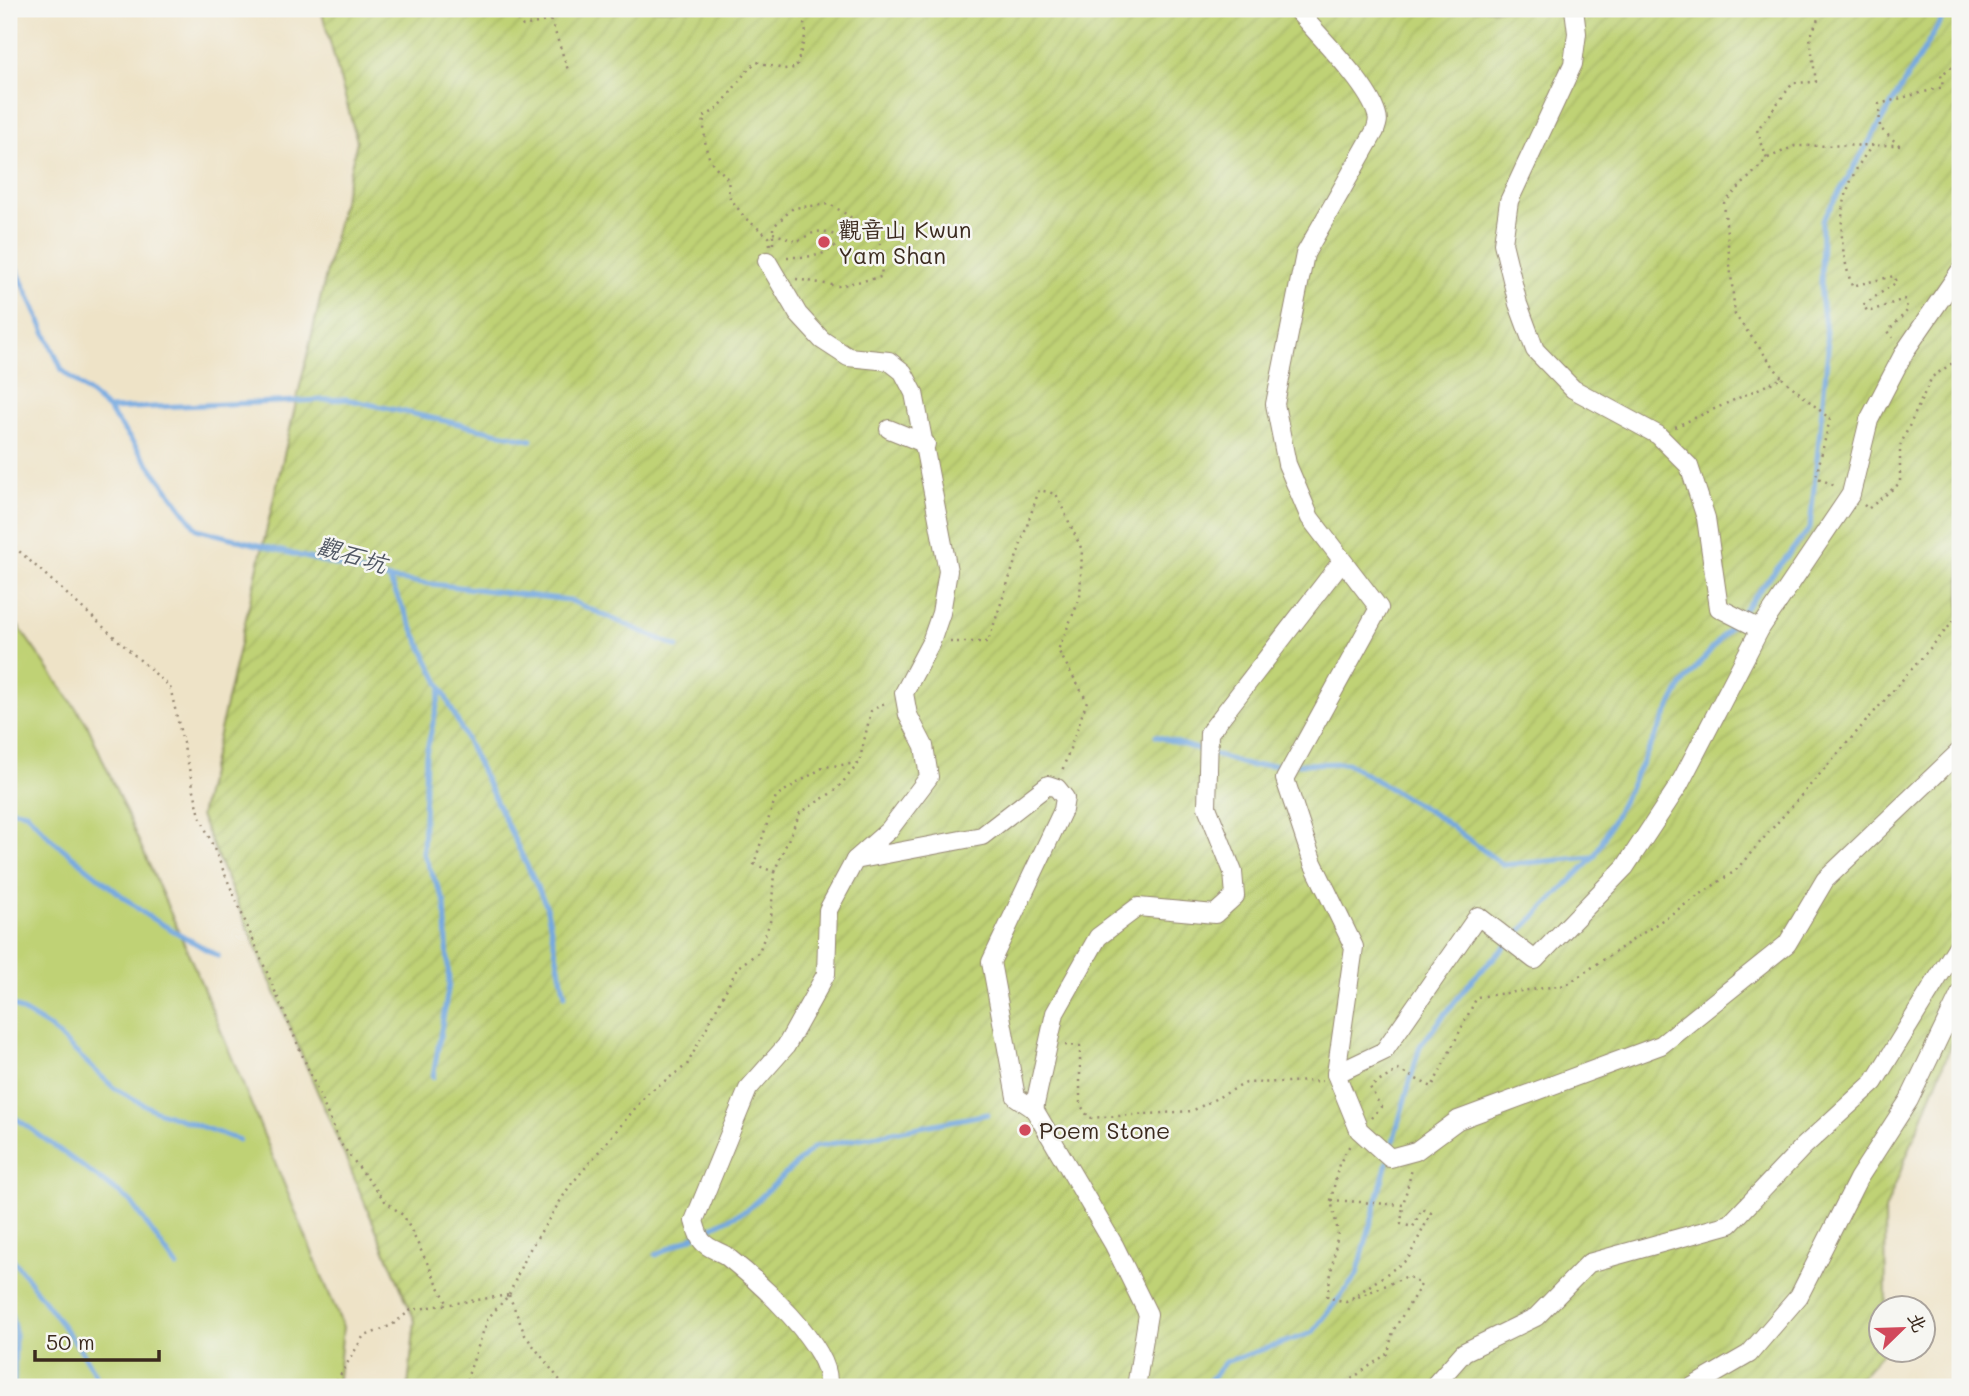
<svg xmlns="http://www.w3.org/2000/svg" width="1969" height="1396" viewBox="0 0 1969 1396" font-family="Mali,'LXGW WenKai TC',sans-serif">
<defs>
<pattern id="garden-furrows" width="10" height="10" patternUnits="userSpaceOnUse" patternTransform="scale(1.75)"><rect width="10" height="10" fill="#bfd275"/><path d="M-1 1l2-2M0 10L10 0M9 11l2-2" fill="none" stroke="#a5b465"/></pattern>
</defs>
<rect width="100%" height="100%" fill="#f6f6f2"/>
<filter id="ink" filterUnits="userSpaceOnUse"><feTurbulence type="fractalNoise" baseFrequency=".0143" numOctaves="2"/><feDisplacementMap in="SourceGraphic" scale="14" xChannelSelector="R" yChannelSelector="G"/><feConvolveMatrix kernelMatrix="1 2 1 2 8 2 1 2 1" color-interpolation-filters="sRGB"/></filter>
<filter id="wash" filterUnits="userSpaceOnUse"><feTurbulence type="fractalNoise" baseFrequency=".00686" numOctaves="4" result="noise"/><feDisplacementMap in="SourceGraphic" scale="28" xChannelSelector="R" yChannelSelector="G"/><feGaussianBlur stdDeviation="1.57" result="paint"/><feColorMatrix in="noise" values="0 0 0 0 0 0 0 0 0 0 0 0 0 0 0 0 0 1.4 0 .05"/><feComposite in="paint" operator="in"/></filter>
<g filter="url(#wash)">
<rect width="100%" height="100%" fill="#eee3c7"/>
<polygon fill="#bfd275" stroke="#7d7e4a" stroke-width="2" points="9,613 87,724 197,973 343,1327 337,1387 9,1387"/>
<polygon fill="url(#garden-furrows)" stroke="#7d7e4a" stroke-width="2" points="321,9 1960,9 1960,1023 1885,1210 1886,1308 1882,1308 1882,1350 1884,1351 1851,1387 408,1387 415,1321 200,816 357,141"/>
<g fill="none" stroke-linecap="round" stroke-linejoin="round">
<g stroke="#73a8e0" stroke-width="5">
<polyline points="9,252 62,370 108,409 197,529 389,579 546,905 565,995"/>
<polyline points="108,409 346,399 531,440"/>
<polyline points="389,579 569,600 678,647"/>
<polyline points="1156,736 1250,766 1288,764"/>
<polyline points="1298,764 1347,763 1440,818 1503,865 1593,857"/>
<polyline points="9,809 26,812 51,839 146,915 218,956"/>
<polyline points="9,1003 49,1027 114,1088 154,1110 239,1140"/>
<polyline points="433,1077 449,984 445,903 423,853 426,754 441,689"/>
<polyline points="9,1113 130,1201 177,1267"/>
<polyline points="1390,1152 1420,1046 1471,981 1594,857 1680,688 1810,528 1828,349 1821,295 1822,221 1948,9"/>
<polyline points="9,1254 83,1353 102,1387"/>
<polyline points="656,1255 748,1209 814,1147 988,1114"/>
<polyline points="9,1305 15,1331 14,1387"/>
<polyline points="1204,1387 1225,1362 1312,1333 1357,1275 1387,1162"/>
</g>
</g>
</g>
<g filter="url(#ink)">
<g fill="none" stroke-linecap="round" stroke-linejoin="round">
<g stroke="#948672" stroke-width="20">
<g id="minor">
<path d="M1296,9C1317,34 1369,85 1377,115C1379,121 1377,125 1375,131L1305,254L1275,404L1287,464L1310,518L1379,608L1285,779L1313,863L1354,947L1336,1074L1384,1051L1478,916L1535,960L1625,867L1679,785L1760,629L1851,494L1869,420L1905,351L1960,271"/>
<polyline points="1574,9 1577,33 1573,64 1509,201 1503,243 1518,304 1535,350 1573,389 1658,435 1689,466 1706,518 1719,608 1760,629"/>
<polyline points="767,261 798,314 822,340 848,357 889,361 903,372 914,393 948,571 941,613 931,642 904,693 908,715 924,746 929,777 889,830 855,860 982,836 1048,785 1057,788 1065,798 1063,810 991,962 1016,1097 1034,1109 1055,1013 1098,937 1138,907 1215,914 1235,896 1233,872 1207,807 1209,733 1342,561"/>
<polyline points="889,429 926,444"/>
<polyline points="1336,1074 1359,1130 1390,1158 1416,1151 1458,1120 1661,1045 1787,944 1825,880 1960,751"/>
<polyline points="1034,1109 1114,1245 1148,1314 1136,1387"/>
<path d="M827,1387C838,1351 752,1276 725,1255C718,1251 707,1248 702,1241C698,1236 696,1227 694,1221L748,1089L786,1046L826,974L828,910L855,860"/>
<polyline points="1433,1387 1464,1352 1536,1317 1589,1263 1730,1224 1803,1147 1874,1082 1960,942"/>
<polyline points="1692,1387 1749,1354 1799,1296 1858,1179 1909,1100 1960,994"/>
</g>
</g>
<g stroke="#948672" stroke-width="2.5" stroke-dasharray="2 5" stroke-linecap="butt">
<polyline points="508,9 523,26 551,20 561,9"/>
<polyline points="551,20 568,70"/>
<path d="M1873,145C1837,188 1835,235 1852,286L1894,276L1897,282L1863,305L1868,312L1904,299L1908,310L1888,331L1893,338"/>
<polyline points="1768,158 1795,146 1899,145 1880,128 1879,104 1943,87 1941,75 1960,61"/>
<path d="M773,233L797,242C815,230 824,227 842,240C825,258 810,257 785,257"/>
<polyline points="773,244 773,227 793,208 830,204 877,234 883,254 881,277 838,286 796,279"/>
<path d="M770,245L769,237L745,218L728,195C732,170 717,175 709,157C704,146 705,130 703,117C728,107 736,77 757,62L783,69L796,68L806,33L801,9"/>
<polyline points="1782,378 1830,419 1816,477 1835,486"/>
<polyline points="1675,427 1782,378 1735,315 1724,203 1767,159 1757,130 1793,83 1816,82 1810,38 1822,9"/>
<polyline points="1864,505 1868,509 1900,483 1900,446 1932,377 1960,358"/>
<polyline points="9,542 170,687 200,816 340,1143 385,1201 404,1216 447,1303"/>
<polyline points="950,642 988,642 1039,490 1056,494 1082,550 1080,598 1058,650 1087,701 1062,771"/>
<polyline points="774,872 800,813 836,790 859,763"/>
<polyline points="1065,1045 1080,1046 1080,1104 1089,1118 1192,1111 1246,1083 1322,1081"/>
<polyline points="1371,1118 1381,1107 1370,1087 1398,1070 1432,1087 1477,997 1566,985 1735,871 1960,614"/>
<polyline points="1331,1200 1403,1205 1412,1169"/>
<polyline points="509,1295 525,1335 565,1387"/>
<polyline points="1352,1298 1408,1259 1431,1213 1422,1209 1413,1227 1401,1224 1403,1205"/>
<polyline points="333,1387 363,1337 392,1325 411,1310 509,1295"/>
<polyline points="464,1387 488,1318 509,1295 525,1257 569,1187 648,1093 687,1065 738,967 759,952 771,919 774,872 754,864 776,796 824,767 859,763 871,711 888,701"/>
<polyline points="1340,1387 1388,1353 1393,1331 1421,1285 1408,1276 1346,1302 1327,1297 1338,1232 1331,1200 1339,1164 1350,1145"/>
</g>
<use href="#minor" stroke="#fff" stroke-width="18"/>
</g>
</g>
<g fill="#d1495b" stroke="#f6f6f2" stroke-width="2.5">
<circle cx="824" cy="242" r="7"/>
<circle cx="1025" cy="1130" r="7"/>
</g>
<g text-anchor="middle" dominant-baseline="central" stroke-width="5" stroke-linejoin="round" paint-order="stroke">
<g font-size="23" fill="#3b2a1e" stroke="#f6f6f2" text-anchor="start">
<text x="838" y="229">觀音山 Kwun<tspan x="838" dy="26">Yam Shan</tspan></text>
<text x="1039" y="1130">Poem Stone</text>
</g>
<g font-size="24" font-style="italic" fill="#4f5662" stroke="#f6f6f2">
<text transform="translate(352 554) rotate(17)">觀石坑</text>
</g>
</g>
<rect width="1969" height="1396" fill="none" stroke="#f6f6f2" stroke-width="35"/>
<g transform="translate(1902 1329) rotate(67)"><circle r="33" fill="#f6f6f2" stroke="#aba49d" stroke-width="2"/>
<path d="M0-5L12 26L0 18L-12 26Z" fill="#d1495b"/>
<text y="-10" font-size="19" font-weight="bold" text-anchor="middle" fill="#3b2a1e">北</text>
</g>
<path d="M35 1350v10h124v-10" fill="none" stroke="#3b2a1e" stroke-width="3.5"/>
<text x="46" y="1350" font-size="21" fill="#3b2a1e" stroke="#f6f6f2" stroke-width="5" paint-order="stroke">50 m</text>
</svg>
